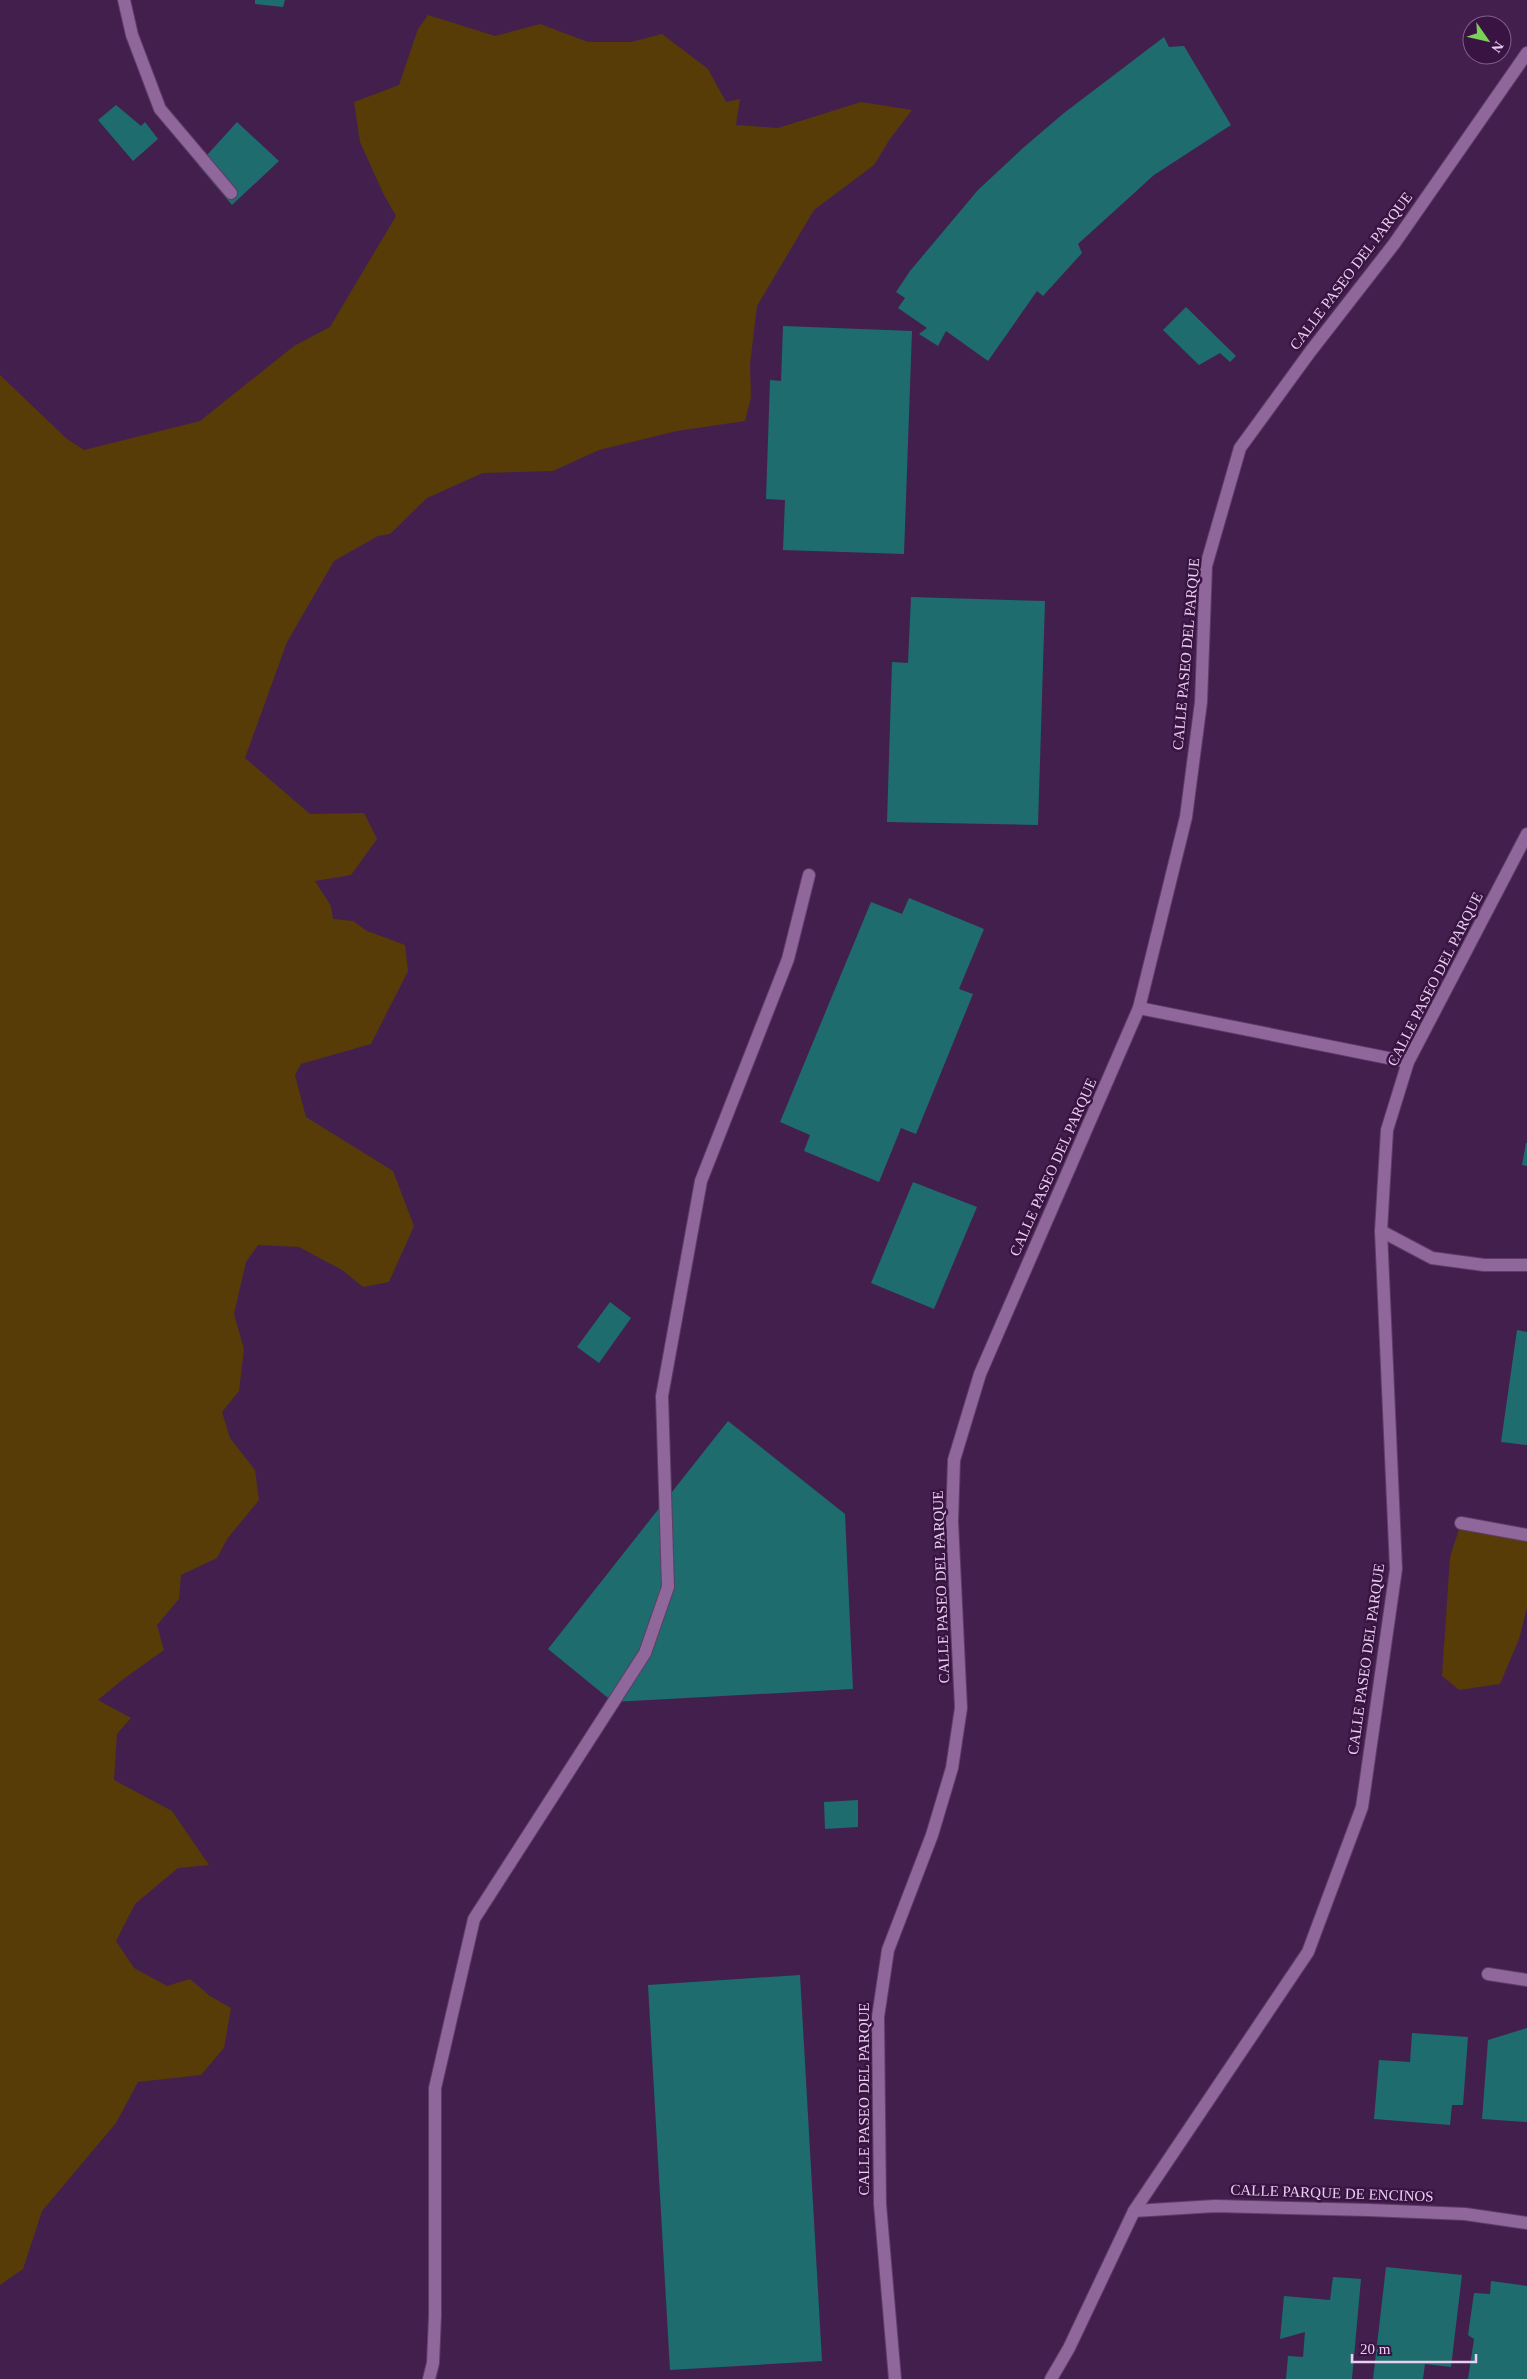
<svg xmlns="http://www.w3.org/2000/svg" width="1527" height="2379" viewBox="0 0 1527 2379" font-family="'Times New Roman',serif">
<rect width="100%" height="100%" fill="#431f4e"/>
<g fill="#573c08">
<polygon points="428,15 495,36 540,24 588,42 631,42 662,34 708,69 726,102 740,99 736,125 778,128 861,102 912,110 890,139 874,165 814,210 757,306 750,364 751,397 745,421 677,431 599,450 553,471 483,473 427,498 390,534 378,536 334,561 287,642 245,758 310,814 364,813 377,839 351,875 315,881 331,906 333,919 353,921 367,931 405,945 408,971 371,1044 301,1064 295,1075 306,1117 393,1171 414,1226 389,1282 363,1287 342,1270 299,1247 258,1245 246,1262 234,1314 244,1349 239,1391 222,1412 230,1438 255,1470 259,1500 227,1539 217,1558 181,1575 179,1599 157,1625 164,1650 122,1680 98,1700 131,1718 117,1734 114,1780 172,1811 209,1865 178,1868 135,1904 116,1941 134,1968 167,1986 190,1979 210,1996 231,2008 224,2048 201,2075 138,2082 116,2123 42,2211 23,2269 0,2285 0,375 67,439 84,450 200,421 294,346 330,327 396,216 384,195 360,142 354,102 399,85 418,29"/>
<polygon points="1461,1523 1527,1540 1527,1608 1519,1639 1500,1684 1459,1690 1442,1676 1450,1557"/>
</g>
<g fill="#1e6c6e">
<polygon points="255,0 285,0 283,7 255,4"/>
<polygon points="1164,37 1169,47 1184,46 1231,125 1154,175 1078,244 1082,253 1043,296 1037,291 988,361 946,331 938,346 919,334 927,328 898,308 905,298 896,292 910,271 978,190 1023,148 1064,113"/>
<polygon points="116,105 141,126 145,122 158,139 133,161 98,120"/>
<polygon points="237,122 279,161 232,205 198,165"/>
<polygon points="1186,307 1236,356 1230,362 1220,353 1199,365 1163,330"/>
<polygon points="783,326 912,331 904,554 783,550 785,500 766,499 770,380 781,381"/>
<polygon points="911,597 1045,601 1038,825 887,822 892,662 908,663"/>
<polygon points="909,898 984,929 959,989 973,994 916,1134 901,1128 879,1182 804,1151 810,1135 780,1122 871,902 902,914"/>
<polygon points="1526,1143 1527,1143 1527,1166 1522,1165"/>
<polygon points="913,1182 977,1207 934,1309 871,1283"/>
<polygon points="610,1302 631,1318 599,1363 577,1347"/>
<polygon points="1517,1330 1527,1332 1527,1445 1501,1442"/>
<polygon points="728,1421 845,1514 853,1689 613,1702 548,1649"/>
<polygon points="858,1800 858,1827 825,1829 824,1802"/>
<polygon points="800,1975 822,2361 670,2370 648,1985"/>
<polygon points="1527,2028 1527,2122 1482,2119 1488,2040"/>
<polygon points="1412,2033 1468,2037 1463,2105 1452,2105 1450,2125 1374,2119 1379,2060 1410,2062"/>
<polygon points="1386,2267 1462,2275 1451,2367 1425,2364 1423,2379 1373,2379"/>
<polygon points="1333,2277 1361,2279 1352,2379 1286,2379 1288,2356 1303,2357 1305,2332 1280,2339 1284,2296 1330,2300"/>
<polygon points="1491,2281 1527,2286 1527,2379 1468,2379 1474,2339 1468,2335 1474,2293 1490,2294"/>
</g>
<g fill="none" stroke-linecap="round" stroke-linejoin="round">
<g stroke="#5e3d67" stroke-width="14">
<polyline id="service" points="429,2379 433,2363 435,2316 435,2088 474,1919 645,1653 668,1587 662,1396 701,1181 788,959 809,875"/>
</g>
<g stroke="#5e3d67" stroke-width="14">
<g id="minor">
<polyline points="124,0 132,35 160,109 231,193"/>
<polyline points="1381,1231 1432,1258 1484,1265 1527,1265"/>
<polyline points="1461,1523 1527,1535"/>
<polyline points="1488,1974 1527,1980"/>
<polyline points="1134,2211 1215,2206 1369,2210 1465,2214 1527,2223"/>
</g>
</g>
<g stroke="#5e3d67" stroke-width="14">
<g id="tertiary">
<polyline points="1139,1008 1408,1062"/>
<polyline points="895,2379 880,2204 878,2017 888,1950 932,1835 952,1768 961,1708 952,1521 954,1460 980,1374 1139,1008 1186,817 1201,702 1206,566 1240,448 1310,352 1394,244 1527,53"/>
<polyline points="1051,2379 1069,2348 1134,2211 1308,1952 1362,1807 1396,1569 1381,1231 1387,1130 1408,1062 1527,834"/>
</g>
</g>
<use href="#service" stroke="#8f679b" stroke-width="12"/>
<use href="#minor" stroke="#8f679b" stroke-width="12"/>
<use href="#tertiary" stroke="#8f679b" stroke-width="12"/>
</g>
<g text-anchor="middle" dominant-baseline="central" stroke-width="5" stroke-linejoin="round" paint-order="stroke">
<g font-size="15" fill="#e7d1ee" stroke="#391443">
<text transform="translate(1351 271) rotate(-53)">CALLE PASEO DEL PARQUE</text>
<text transform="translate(1186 654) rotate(-85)">CALLE PASEO DEL PARQUE</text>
<text transform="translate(1435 979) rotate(-63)">CALLE PASEO DEL PARQUE</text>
<text transform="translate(1053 1167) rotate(-66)">CALLE PASEO DEL PARQUE</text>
<text transform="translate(941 1587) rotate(-92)">CALLE PASEO DEL PARQUE</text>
<text transform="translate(1366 1659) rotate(-82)">CALLE PASEO DEL PARQUE</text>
<text transform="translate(864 2099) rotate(-90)">CALLE PASEO DEL PARQUE</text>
<text transform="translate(1332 2193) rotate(2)">CALLE PARQUE DE ENCINOS</text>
</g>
</g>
<g transform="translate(1487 40) rotate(124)"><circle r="24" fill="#391443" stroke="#7f6087"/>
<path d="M0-4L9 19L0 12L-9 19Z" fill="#7ad157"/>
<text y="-8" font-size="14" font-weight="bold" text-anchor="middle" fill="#e7d1ee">N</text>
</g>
<path d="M1352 2354v8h124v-8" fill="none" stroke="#e7d1ee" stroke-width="2.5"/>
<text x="1360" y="2354" font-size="15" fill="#e7d1ee" stroke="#391443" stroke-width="4" paint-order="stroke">20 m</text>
</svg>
